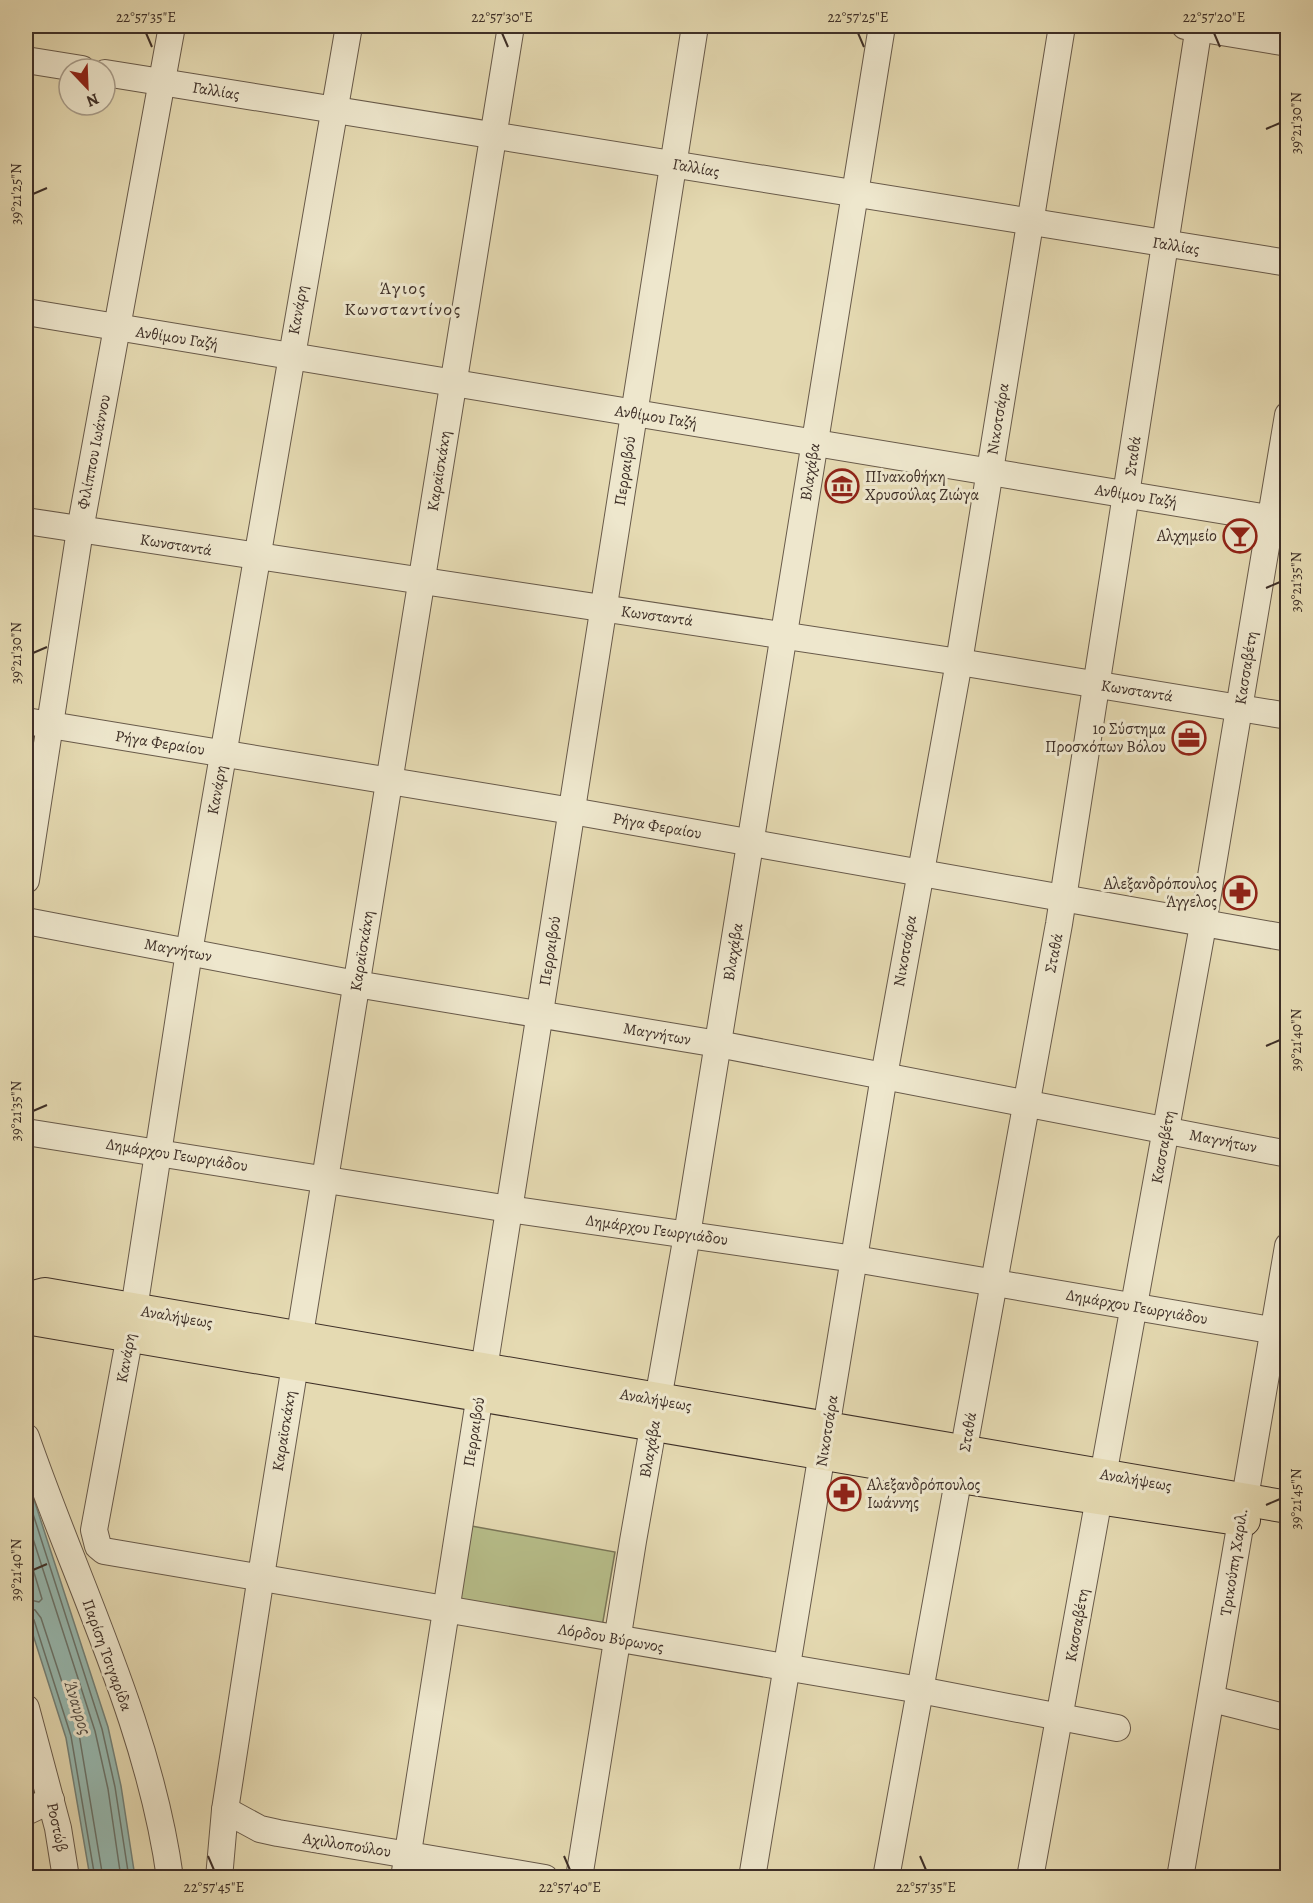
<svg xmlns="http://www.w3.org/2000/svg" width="1313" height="1903" viewBox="0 0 1313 1903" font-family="Alegreya,serif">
<rect width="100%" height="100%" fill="#e5dab2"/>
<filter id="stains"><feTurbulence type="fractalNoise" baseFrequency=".00333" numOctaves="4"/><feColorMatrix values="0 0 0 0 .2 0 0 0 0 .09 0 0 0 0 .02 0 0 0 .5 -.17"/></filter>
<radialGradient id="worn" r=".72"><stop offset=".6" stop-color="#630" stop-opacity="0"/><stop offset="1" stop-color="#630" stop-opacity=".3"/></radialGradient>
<polygon fill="#b7be8a" stroke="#7a7658" stroke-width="1.5" points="466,1525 615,1552 602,1627 453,1601"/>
<polygon fill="#97bab2" stroke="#73827a" stroke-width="1.5" points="26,1475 108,1727 121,1786 135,1877 90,1877 66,1738 26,1613"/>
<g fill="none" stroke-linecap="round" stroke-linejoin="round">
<g stroke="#6a746c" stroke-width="1.5">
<polyline points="26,1492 102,1729 115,1787 129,1878"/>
<polyline points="26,1517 95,1731 108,1789 121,1878"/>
<polyline points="26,1546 42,1599 39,1602 26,1599"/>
<polyline points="26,1608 35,1610 41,1618 79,1734 103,1878"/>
<polyline points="26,1615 34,1620 71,1736 95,1878"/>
</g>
<g stroke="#685a4a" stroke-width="28">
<g id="minor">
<polyline points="349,26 189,952 130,1335 94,1530 98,1546 104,1551 920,1690 1117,1728"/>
<polyline points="1185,26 1288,43"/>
<polyline points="26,60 82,69"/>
<polyline points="105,73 1288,263"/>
<polyline points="26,312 1286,521"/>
<polyline points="26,521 959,662 1288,716"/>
<polyline points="26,721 572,811 1288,938"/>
<polyline points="26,880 80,530 172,26"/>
<polyline points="26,921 356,984 718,1044 1288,1154"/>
<polyline points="26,1132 509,1209 855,1259 1288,1333"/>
<path d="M26,1437C76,1582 149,1724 170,1878"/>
<polyline points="1212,1699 1288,1718"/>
<polyline points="26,1708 58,1828 66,1878"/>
<polyline points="225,1810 260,1829 278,1833 545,1878"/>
<polyline points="26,1812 51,1800"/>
<polyline points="219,1878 225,1810 261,1576 511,26"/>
<polyline points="404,1878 695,26"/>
<polyline points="579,1878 633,1541 687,1235 882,26"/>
<polyline points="752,1878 884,1076 959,662 1062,26"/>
<polyline points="886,1878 1059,924 1199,26"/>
<polyline points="1030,1878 1201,936 1288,415"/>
<polyline points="1180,1878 1288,1246"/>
</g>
</g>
<g stroke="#3e2f27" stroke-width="34">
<g id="major">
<polyline points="26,1299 45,1294 1288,1507"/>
<polyline points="26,1318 960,1477 1244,1520"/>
</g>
</g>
<use href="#minor" stroke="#eee7cd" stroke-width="26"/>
<use href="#major" stroke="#e5dab2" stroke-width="32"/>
</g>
<path fill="none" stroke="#3e2f27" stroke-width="2" d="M146,33L152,47M502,33L508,47M858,33L864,47M1214,33L1220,47M1266,129L1280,123M33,194L47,188M1266,588L1280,582M33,653L47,647M1266,1046L1280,1040M33,1111L47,1105M1266,1505L1280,1499M33,1570L47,1564M208,1856L214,1870M564,1856L570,1870M920,1856L926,1870"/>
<defs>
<g id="museum-ring" transform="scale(1.725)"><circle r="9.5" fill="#eee7cd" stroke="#8f2418" stroke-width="1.5"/><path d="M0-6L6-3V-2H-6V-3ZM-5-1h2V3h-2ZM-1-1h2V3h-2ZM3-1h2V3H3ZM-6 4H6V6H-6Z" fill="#8f2418"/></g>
<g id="bar-ring" transform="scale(1.725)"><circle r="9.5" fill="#eee7cd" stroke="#8f2418" stroke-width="1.5"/><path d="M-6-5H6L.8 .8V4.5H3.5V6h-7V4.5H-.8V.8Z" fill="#8f2418"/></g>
<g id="office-ring" transform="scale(1.725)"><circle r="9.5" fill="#eee7cd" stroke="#8f2418" stroke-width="1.5"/><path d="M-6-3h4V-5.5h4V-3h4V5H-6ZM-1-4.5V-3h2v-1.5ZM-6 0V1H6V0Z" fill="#8f2418"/></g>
<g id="pharmacy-ring" transform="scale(1.725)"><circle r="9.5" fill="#eee7cd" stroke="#8f2418" stroke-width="1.5"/><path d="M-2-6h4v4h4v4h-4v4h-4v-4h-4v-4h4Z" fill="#8f2418"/></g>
</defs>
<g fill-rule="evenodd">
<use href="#museum-ring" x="842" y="486"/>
<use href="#bar-ring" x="1240" y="536"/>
<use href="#office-ring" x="1189" y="738"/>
<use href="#pharmacy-ring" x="1240" y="893"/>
<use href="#pharmacy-ring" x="844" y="1494"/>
</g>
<g text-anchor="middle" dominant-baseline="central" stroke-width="6" stroke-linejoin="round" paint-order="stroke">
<g font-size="16" fill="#3e2f27" stroke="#eee7cd">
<text transform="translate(216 91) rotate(9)">Γαλλίας</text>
<text transform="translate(696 168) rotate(10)">Γαλλίας</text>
<text transform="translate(1176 246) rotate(9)">Γαλλίας</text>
<text transform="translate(298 310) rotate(-80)">Κανάρη</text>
<text transform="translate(177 338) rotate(9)">Ανθίμου Γαζή</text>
<text transform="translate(656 417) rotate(9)">Ανθίμου Γαζή</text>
<text transform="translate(998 419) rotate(-81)">Νικοτσάρα</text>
<text transform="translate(94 452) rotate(-79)">Φιλίππου Ιωάννου</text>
<text transform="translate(1133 456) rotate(-82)">Σταθά</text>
<text transform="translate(439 471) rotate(-81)">Καραϊσκάκη</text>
<text transform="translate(625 471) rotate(-81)">Περραιβού</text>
<text transform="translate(810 472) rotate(-81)">Βλαχάβα</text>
<text transform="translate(1136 496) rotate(9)">Ανθίμου Γαζή</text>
<text transform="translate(176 545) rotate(9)">Κωνσταντά</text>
<text transform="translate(657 616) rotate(8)">Κωνσταντά</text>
<text transform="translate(1246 668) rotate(-81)">Κασσαβέτη</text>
<text transform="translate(1137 691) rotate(9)">Κωνσταντά</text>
<text transform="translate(160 743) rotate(9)">Ρήγα Φεραίου</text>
<text transform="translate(217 790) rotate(-80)">Κανάρη</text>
<text transform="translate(657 826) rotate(10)">Ρήγα Φεραίου</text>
<text transform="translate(178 950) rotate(11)">Μαγνήτων</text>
<text transform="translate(362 951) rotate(-81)">Καραϊσκάκη</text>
<text transform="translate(550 951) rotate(-81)">Περραιβού</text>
<text transform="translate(905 951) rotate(-80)">Νικοτσάρα</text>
<text transform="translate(733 952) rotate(-81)">Βλαχάβα</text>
<text transform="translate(1054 953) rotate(-79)">Σταθά</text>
<text transform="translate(657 1034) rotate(10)">Μαγνήτων</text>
<text transform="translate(1223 1141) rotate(11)">Μαγνήτων</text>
<text transform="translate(1163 1147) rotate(-80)">Κασσαβέτη</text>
<text transform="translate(177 1155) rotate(9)">Δημάρχου Γεωργιάδου</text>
<text transform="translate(657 1230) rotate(8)">Δημάρχου Γεωργιάδου</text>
<text transform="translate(1137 1307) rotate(10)">Δημάρχου Γεωργιάδου</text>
<text transform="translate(177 1317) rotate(10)">Αναλήψεως</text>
<text transform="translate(126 1358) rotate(-80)">Κανάρη</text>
<text transform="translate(656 1400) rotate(10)">Αναλήψεως</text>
<text transform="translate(284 1431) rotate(-81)">Καραϊσκάκη</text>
<text transform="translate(827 1431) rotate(-81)">Νικοτσάρα</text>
<text transform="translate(474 1432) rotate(-81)">Περραιβού</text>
<text transform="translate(968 1432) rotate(-80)">Σταθά</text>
<text transform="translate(650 1449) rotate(-80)">Βλαχάβα</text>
<text transform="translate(1136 1480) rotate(10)">Αναλήψεως</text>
<text transform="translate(1234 1562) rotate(-81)">Τρικούπη Χαριλ.</text>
<text transform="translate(1077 1625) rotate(-80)">Κασσαβέτη</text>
<text transform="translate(611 1638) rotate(10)">Λόρδου Βύρωνος</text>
<text transform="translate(107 1655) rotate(70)">Παρίση Τσιγαρίδα</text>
<text transform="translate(57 1827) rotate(78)">Ροστώβ</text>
<text transform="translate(347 1845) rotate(9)">Αχιλλοπούλου</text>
</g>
<g font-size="16" fill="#3e2f27" stroke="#eee7cd" text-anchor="end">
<text x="865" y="477" text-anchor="start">ΠΙνακοθήκη<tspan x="865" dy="18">Χρυσούλας Ζιώγα</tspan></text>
<text x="1217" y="536">Αλχημείο</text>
<text x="1166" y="729">1ο Σύστημα<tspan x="1166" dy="18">Προσκόπων Βόλου</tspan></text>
<text x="1217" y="884">Αλεξανδρόπουλος<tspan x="1217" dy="18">Άγγελος</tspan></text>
<text x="867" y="1485" text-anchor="start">Αλεξανδρόπουλος<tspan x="867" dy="18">Ιωάννης</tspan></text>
</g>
<g font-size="18" letter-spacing="1.5" fill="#3e2f27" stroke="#eee7cd">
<text x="403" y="288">Άγιος<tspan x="403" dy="21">Κωνσταντίνος</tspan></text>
</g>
<g font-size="18" font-style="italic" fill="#504b43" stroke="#eee7cd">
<text transform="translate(78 1707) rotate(73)">Άναυρος</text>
</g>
</g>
<rect width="1313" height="1903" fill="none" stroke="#e5dab2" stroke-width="66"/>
<g transform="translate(87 87) rotate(157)"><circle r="28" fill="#eee7cd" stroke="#a89d8b" stroke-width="1.5"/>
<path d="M0-4.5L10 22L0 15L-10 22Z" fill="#8f2418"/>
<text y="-9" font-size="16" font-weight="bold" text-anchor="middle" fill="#3e2f27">N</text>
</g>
<rect x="33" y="33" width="1247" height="1837" fill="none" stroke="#3e2f27" stroke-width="2"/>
<g font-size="15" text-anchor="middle" fill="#3e2f27">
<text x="146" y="22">22°57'35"E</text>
<text x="502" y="22">22°57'30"E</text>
<text x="858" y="22">22°57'25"E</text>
<text x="1214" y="22">22°57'20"E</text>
<text transform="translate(1296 123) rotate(-90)" y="5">39°21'30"N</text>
<text transform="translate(16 194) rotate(-90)" y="5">39°21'25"N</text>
<text transform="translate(1296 582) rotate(-90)" y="5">39°21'35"N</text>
<text transform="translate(16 653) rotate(-90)" y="5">39°21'30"N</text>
<text transform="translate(1296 1040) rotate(-90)" y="5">39°21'40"N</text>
<text transform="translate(16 1111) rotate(-90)" y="5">39°21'35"N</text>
<text transform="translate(1296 1499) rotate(-90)" y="5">39°21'45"N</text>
<text transform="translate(16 1570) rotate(-90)" y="5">39°21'40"N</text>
<text x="214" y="1892">22°57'45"E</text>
<text x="570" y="1892">22°57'40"E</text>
<text x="926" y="1892">22°57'35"E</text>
</g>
<rect width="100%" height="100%" filter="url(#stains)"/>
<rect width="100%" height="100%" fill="url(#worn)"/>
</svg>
